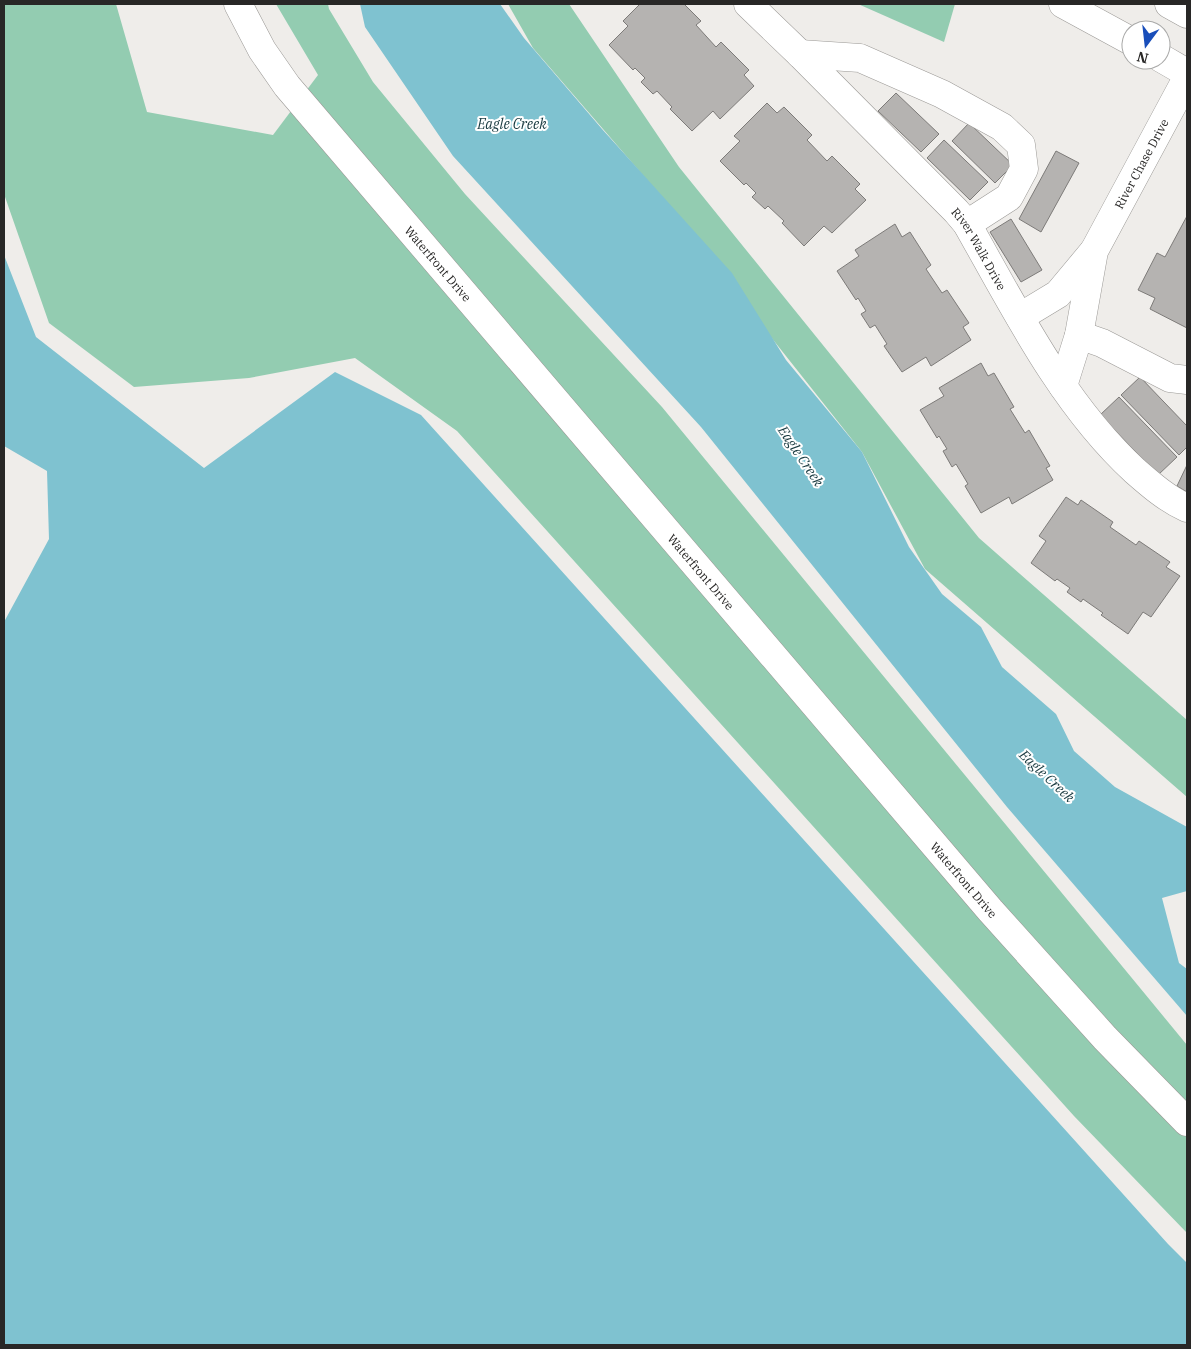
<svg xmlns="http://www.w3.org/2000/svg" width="1191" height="1349" viewBox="0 0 1191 1349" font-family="'IBM Plex Serif',serif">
<rect width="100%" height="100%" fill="#efedea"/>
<g fill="#93ccb1">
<polygon points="4,4 116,4 147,112 273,135 318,75 276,4 328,4 329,9 373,82 465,194 662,407 1187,1045 1187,1233 1074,1116 457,431 355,358 249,378 134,387 49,323 4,194"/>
<polygon points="508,4 569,4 679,167 979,538 1187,720 1187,797 925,569 862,452 641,173 533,48"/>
<polygon points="858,4 955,4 944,42"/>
</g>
<g fill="#7fc2d0">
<polygon points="360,4 500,4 524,38 602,129 732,273 786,360 862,452 909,547 942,594 981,627 1002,667 1056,714 1074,751 1115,787 1187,827 1187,891 1162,898 1179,963 1187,969 1187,1016 1007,807 701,427 453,156 365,27"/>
<polygon points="4,255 36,337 204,468 335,372 421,415 1168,1244 1187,1263 1187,1345 4,1345 4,622 49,539 47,471 4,446"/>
</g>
<g fill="#b5b3b1" stroke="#7d7b79">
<polygon points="640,4 684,4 701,21 696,25 716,47 721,42 749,70 744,75 754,86 720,119 713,111 692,131 670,109 672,107 657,91 653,94 641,82 645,78 635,68 633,70 609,45 628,26 623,21"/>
<polygon points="896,93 939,134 921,152 878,111"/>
<polygon points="767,103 777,113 784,107 812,135 807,140 827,161 832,156 860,184 855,189 866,200 832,233 824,226 804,246 782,223 784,221 768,206 765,209 752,197 756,193 746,183 744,185 720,161 740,141 734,136"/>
<polygon points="969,123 1013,165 995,183 952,141"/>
<polygon points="944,140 988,182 970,200 927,158"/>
<polygon points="1056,151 1079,163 1041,232 1019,219"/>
<polygon points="1187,216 1187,328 1150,309 1155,298 1138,290 1157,253 1165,257"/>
<polygon points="1011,219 1042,270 1021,282 990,232"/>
<polygon points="895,224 902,237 910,232 931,265 926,269 942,293 947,290 969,323 963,327 971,340 931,366 926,357 902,372 884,346 887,344 875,325 870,328 861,314 866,311 858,298 856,300 837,271 859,256 855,250"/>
<polygon points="981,363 988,376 994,373 1014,407 1010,409 1025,433 1029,430 1050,466 1046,468 1053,480 1012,504 1009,497 981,513 965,486 968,484 956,464 952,467 943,451 947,449 939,436 937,438 920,410 944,396 939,388"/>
<polygon points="1140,377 1187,426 1187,447 1179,455 1121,395"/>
<polygon points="1119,397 1177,457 1158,475 1100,415"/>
<polygon points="1187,465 1187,492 1177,486"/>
<polygon points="1066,497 1078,505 1081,500 1113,522 1110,527 1136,545 1139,541 1170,562 1166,567 1180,576 1151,617 1143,612 1128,634 1101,615 1103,613 1083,599 1081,602 1067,592 1070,588 1057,579 1055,581 1031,563 1046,541 1039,536"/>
</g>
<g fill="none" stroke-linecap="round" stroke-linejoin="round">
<g stroke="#9b9996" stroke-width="29">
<g id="minor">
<path id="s1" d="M238,4L262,50L287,86L990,910L1105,1038L1187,1122"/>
<path id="s2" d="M748,4L800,54L956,211L967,224C1015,309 1063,405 1135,471C1151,485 1167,499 1187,508"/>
<polyline points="800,54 860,58 942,94 1002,127 1021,145 1024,169 1009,197 967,224"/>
<polyline points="1020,317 1058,294 1093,252"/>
<polyline points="1079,335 1102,343 1170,378 1187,380"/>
<path id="s3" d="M1063,386L1079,335L1094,251L1187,78"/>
</g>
</g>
<g stroke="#9b9996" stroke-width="29">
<g id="major">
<polyline points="1063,4 1131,41"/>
<polyline points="1169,4 1187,14"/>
<polyline points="1161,58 1187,73"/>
</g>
</g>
<use href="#minor" stroke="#fff" stroke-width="28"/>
<use href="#major" stroke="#fff" stroke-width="28"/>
</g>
<g text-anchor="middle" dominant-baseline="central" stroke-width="4" stroke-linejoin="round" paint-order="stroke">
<g font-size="12" fill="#282726" stroke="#fff">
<text stroke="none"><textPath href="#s3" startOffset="238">River Chase Drive</textPath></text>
<text stroke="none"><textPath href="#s2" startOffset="338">River Walk Drive</textPath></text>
<text stroke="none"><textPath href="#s1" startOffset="329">Waterfront Drive</textPath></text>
<text stroke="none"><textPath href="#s1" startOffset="734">Waterfront Drive</textPath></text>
<text stroke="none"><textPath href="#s1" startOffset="1139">Waterfront Drive</textPath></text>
</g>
<g font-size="14" font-style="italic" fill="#18393f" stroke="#fff">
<text x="512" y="124">Eagle Creek</text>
<text transform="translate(801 456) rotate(56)">Eagle Creek</text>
<text transform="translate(1047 776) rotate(43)">Eagle Creek</text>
</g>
</g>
<rect width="1191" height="1349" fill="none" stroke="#282726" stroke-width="10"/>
<g transform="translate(1146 45) rotate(195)"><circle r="24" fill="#ffffff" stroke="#a9a9a8"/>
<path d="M0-4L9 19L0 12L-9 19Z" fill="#194eba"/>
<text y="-8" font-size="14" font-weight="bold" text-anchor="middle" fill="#282726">N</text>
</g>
</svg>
